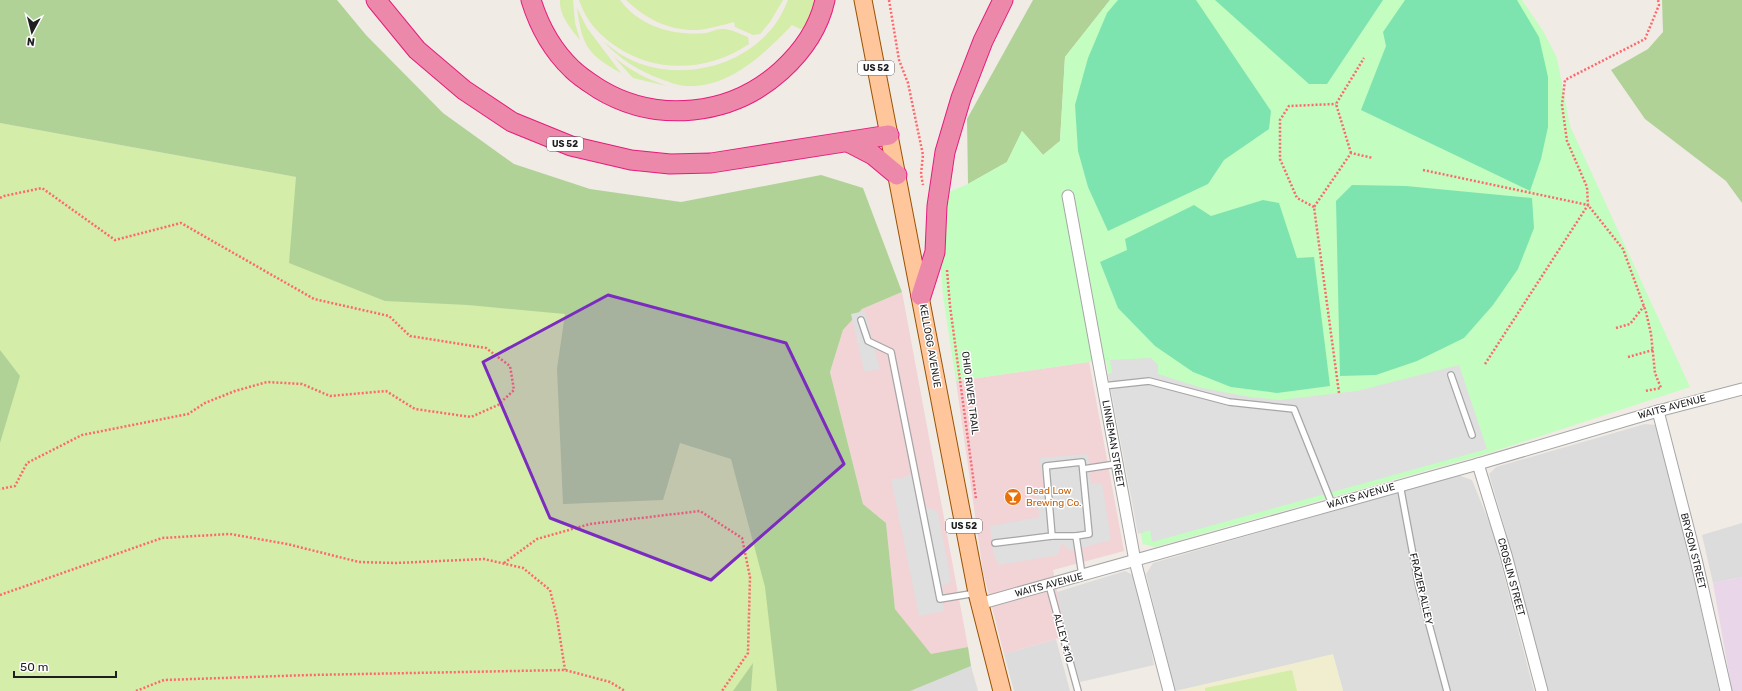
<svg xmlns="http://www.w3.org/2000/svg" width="1742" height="691" viewBox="0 0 1742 691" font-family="Rubik,sans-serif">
<rect width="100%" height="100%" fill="#f0ebe5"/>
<g fill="#dddcdc">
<polygon points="1645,424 1657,425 1681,520 1719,691 1548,691 1506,532 1489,474 1496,467"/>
<polygon points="1458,475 1472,480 1492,529 1534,691 1343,691 1333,655 1175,691 1146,574 1153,563"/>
<polygon points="1742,523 1742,577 1713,583 1702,535"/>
<polygon points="1125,571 1133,575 1140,593 1154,665 1080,682 1066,636 1057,592"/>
<polygon points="1056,639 1070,691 1014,691 1004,654"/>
<polygon points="971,666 978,691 910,691 911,689"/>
</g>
<g fill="#f2d3d6">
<polygon points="902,292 968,647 931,655 895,609 886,523 863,504 830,372 843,330 862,309"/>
<polygon points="1089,362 1124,551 1053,570 1066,636 1004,654 983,572 956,381"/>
</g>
<polygon fill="#ead6e9" points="1742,577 1742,691 1732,691 1713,583"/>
<polygon fill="#f0eecf" points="1333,654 1343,691 1177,691"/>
<g fill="#d4eda8">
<path d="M560,0H573L575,23L580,40C571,29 559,15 560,0Z"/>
<path d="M579,0H620C640,27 674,36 706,33C711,32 716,29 721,29C730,28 740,34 748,37L749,44C709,71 657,74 617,47C599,35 586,21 579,0Z"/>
<path d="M626,0H783L770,22L760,34L753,35L735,27L734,22C722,25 709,29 698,30C669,31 646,19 626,0Z"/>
<path d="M788,0H820L806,27L800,29L792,25C765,53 730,88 687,86C679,86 669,82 661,79C638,71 619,58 603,41C608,45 614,50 620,54C665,82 731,73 767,34C777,24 783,12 788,0Z"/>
<path d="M577,8L587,28L621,73C588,55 582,46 577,8Z"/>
<path d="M614,57C631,71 647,79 667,86L633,78Z"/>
<polygon points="0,123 296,177 696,299 792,691 0,691"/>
<polygon points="1292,670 1297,691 1205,691 1205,688"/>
</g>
<g fill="#b1d297">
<polygon points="0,0 337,0 366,35 443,113 514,164 590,189 681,202 821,175 863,188 902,292 862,309 843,330 830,372 863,504 886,523 895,609 931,654 968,647 971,666 910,691 777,691 765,587 731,459 680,443 663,500 563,504 557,369 565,314 468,305 385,301 289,263 296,177 0,123"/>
<polygon points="1033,0 1110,0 1065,57 1060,141 1043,155 1022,131 1007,162 968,184 967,119"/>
<polygon points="1662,0 1742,0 1742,203 1726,181 1645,119 1611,70 1648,49 1663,32"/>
<polygon points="0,350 20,376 0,443"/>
<polygon points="753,663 751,691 733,691"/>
</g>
<polygon fill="#c3fdc0" points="1110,0 1522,0 1543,31 1557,58 1570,126 1690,387 1489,453 1155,547 1143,544 1106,361 1089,362 956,381 943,296 940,254 944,194 968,184 1007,162 1022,131 1043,155 1060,141 1065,57"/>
<g fill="#7ee4af">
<polygon points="1118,0 1196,0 1271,111 1269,129 1224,160 1208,184 1108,231 1088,187 1078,151 1075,105 1088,58 1107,13"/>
<polygon points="1215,0 1383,0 1327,84 1309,84"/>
<polygon points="1405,0 1517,0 1539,37 1548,77 1548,127 1541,159 1530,191 1361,110 1386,46 1383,32"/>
<polygon points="1352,185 1406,186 1532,198 1534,228 1518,269 1493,305 1464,338 1417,361 1376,375 1340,376 1336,201"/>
<polygon points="1263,200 1279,203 1297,258 1314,257 1330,386 1277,393 1231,387 1193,372 1155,346 1118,308 1100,262 1127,250 1125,239 1194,205 1211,216"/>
</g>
<g fill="#dfdfdf">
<polygon points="865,311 880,370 864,371 851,314"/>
<polygon points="1151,358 1158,365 1158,374 1202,388 1250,397 1280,400 1357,391 1459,365 1487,449 1152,542 1150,530 1138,534 1108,374 1112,373 1110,360"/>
<polygon points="1088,454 1091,484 1102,483 1111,540 1070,551 1062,543 1058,555 999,565 993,553 990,526 1039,517 1036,488 1044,487 1039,458"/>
<polygon points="917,471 924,506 938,512 951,581 941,588 944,611 919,616 891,479 903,478"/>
</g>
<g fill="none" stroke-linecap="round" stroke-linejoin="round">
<g stroke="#a6a6a6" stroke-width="8">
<g id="lane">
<polyline points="861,320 868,341 891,352 940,599 976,593"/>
<polyline points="1451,375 1472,435"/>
<polyline points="1103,386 1149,381 1229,402 1294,409 1332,504"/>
<polyline points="1083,469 1116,464"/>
<polyline points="1400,485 1419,587 1447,691"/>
<polyline points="1052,536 1076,536"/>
<polyline points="995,543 1052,536 1046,466 1082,462 1089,534 1076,536 1082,575"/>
<polyline points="1049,585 1078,691"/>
</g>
</g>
<g stroke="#a6a6a6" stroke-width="13">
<g id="street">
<polyline points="1068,196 1135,561 1169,691"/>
<polyline points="1658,411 1696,559 1726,691"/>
<polyline points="1478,464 1506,555 1542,691"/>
<polyline points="979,604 1478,464 1658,411 1742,389"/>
</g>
</g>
<g stroke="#9a5200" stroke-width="19">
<polyline id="primary" points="863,0 977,593 1002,691"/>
</g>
<g stroke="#e51b7c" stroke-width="21">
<g id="highway">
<polyline points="376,0 417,50 464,90 512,122 571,146 631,160 670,164 711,163 889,135"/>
<path d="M531,0C539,26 552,50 572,69C580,77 590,83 599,89C657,124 731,116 781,71C802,52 819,27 825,0"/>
<polyline points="848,142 873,155 897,175"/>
<polyline points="921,296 935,252 937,206 945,152 961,98 983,41 1003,0"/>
</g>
</g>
<g stroke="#ff676d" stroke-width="2.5" stroke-dasharray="2 2" stroke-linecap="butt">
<polyline points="889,0 899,60 908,83 923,155 921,174 923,185"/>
<polyline points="1351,153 1336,104 1364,58"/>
<polyline points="1423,170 1588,205 1587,187 1567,141 1562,105 1565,80 1645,39 1659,5 1658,0"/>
<polyline points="0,198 4,196 42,188 115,240 181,223 314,299 389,316 410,336 486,348 510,366 514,390 498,405 471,417 415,409 386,391 330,396 302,384 267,382 235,391 205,403 188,414 82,435 27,463 15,486 0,489"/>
<polyline points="1314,207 1297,198 1280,159 1280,120 1289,106 1336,104"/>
<polyline points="947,270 950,306 976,499"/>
<polyline points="1616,328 1630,324 1644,306"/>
<polyline points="1628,357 1653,350"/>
<polyline points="1485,364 1588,205 1623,249 1646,312 1651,334 1655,373 1661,388 1645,391"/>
<polyline points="1339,393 1314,207 1351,153 1373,158"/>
<polyline points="504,563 537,539 590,524 700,511 742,538 750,577 748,653 722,691"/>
<polyline points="0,595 162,538 230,534 287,544 359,562 396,563 484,559 523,568 550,590 557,618 565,670"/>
<polyline points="136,691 164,680 310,675 565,670 610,682 625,691"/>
</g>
<use href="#lane" stroke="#fff" stroke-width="5.5"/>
<use href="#street" stroke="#fff" stroke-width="11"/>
<use href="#primary" stroke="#ffc69b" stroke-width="17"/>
<use href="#highway" stroke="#ec88a9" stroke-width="19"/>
</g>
<path fill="#7b2cbf" fill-opacity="0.2" stroke="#7b2cbf" stroke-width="3" stroke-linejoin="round" d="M608,295L786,343L844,464L711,580L550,518L483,362Z"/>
<defs>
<g id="bar-disc" transform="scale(0.9)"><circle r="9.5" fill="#e8710a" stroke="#fff"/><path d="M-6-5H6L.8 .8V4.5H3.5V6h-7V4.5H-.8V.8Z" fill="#fff"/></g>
</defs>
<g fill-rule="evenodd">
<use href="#bar-disc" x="1013" y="497"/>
</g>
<g text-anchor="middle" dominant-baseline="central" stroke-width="3" stroke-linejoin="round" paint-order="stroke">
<g fill="#fff" stroke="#626262" stroke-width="1">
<rect x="858" y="61" width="36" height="14" rx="3"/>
<rect x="547" y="137" width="36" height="14" rx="3"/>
<rect x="946" y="519" width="36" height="14" rx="3"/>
</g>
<g font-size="9" font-weight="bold" fill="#1f1f1f">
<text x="876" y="68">US 52</text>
<text x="565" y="144">US 52</text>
<text x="964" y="526">US 52</text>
</g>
<g font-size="10" fill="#1f1f1f" stroke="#fff">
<text transform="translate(930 346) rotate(80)">KELLOGG AVENUE</text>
<text transform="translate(970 393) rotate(83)">OHIO RIVER TRAIL</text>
<text transform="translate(1672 407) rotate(-15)">WAITS AVENUE</text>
<text transform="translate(1113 444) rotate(80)">LINNEMAN STREET</text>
<text transform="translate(1361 496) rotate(-16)">WAITS AVENUE</text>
<text transform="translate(1693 551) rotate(76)">BRYSON STREET</text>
<text transform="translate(1511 577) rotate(75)">CROSLIN STREET</text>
<text transform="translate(1049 585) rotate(-15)">WAITS AVENUE</text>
<text transform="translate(1421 589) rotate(77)">FRAZIER ALLEY</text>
<text transform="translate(1063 638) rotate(75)">ALLEY #10</text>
</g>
<g font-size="10" fill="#c56008" stroke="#fff" text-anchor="start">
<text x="1026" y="491">Dead Low<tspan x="1026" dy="12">Brewing Co.</tspan></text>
</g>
</g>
<g transform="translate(32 32) rotate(187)" stroke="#ffffff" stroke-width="3" paint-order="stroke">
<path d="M0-3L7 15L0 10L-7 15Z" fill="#1f1f1f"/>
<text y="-6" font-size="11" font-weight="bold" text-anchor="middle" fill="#1f1f1f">N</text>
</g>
<path d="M14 671v6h102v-6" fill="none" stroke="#1f1f1f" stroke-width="2"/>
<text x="20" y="671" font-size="12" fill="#1f1f1f" stroke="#ffffff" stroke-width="3" paint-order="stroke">50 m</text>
</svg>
